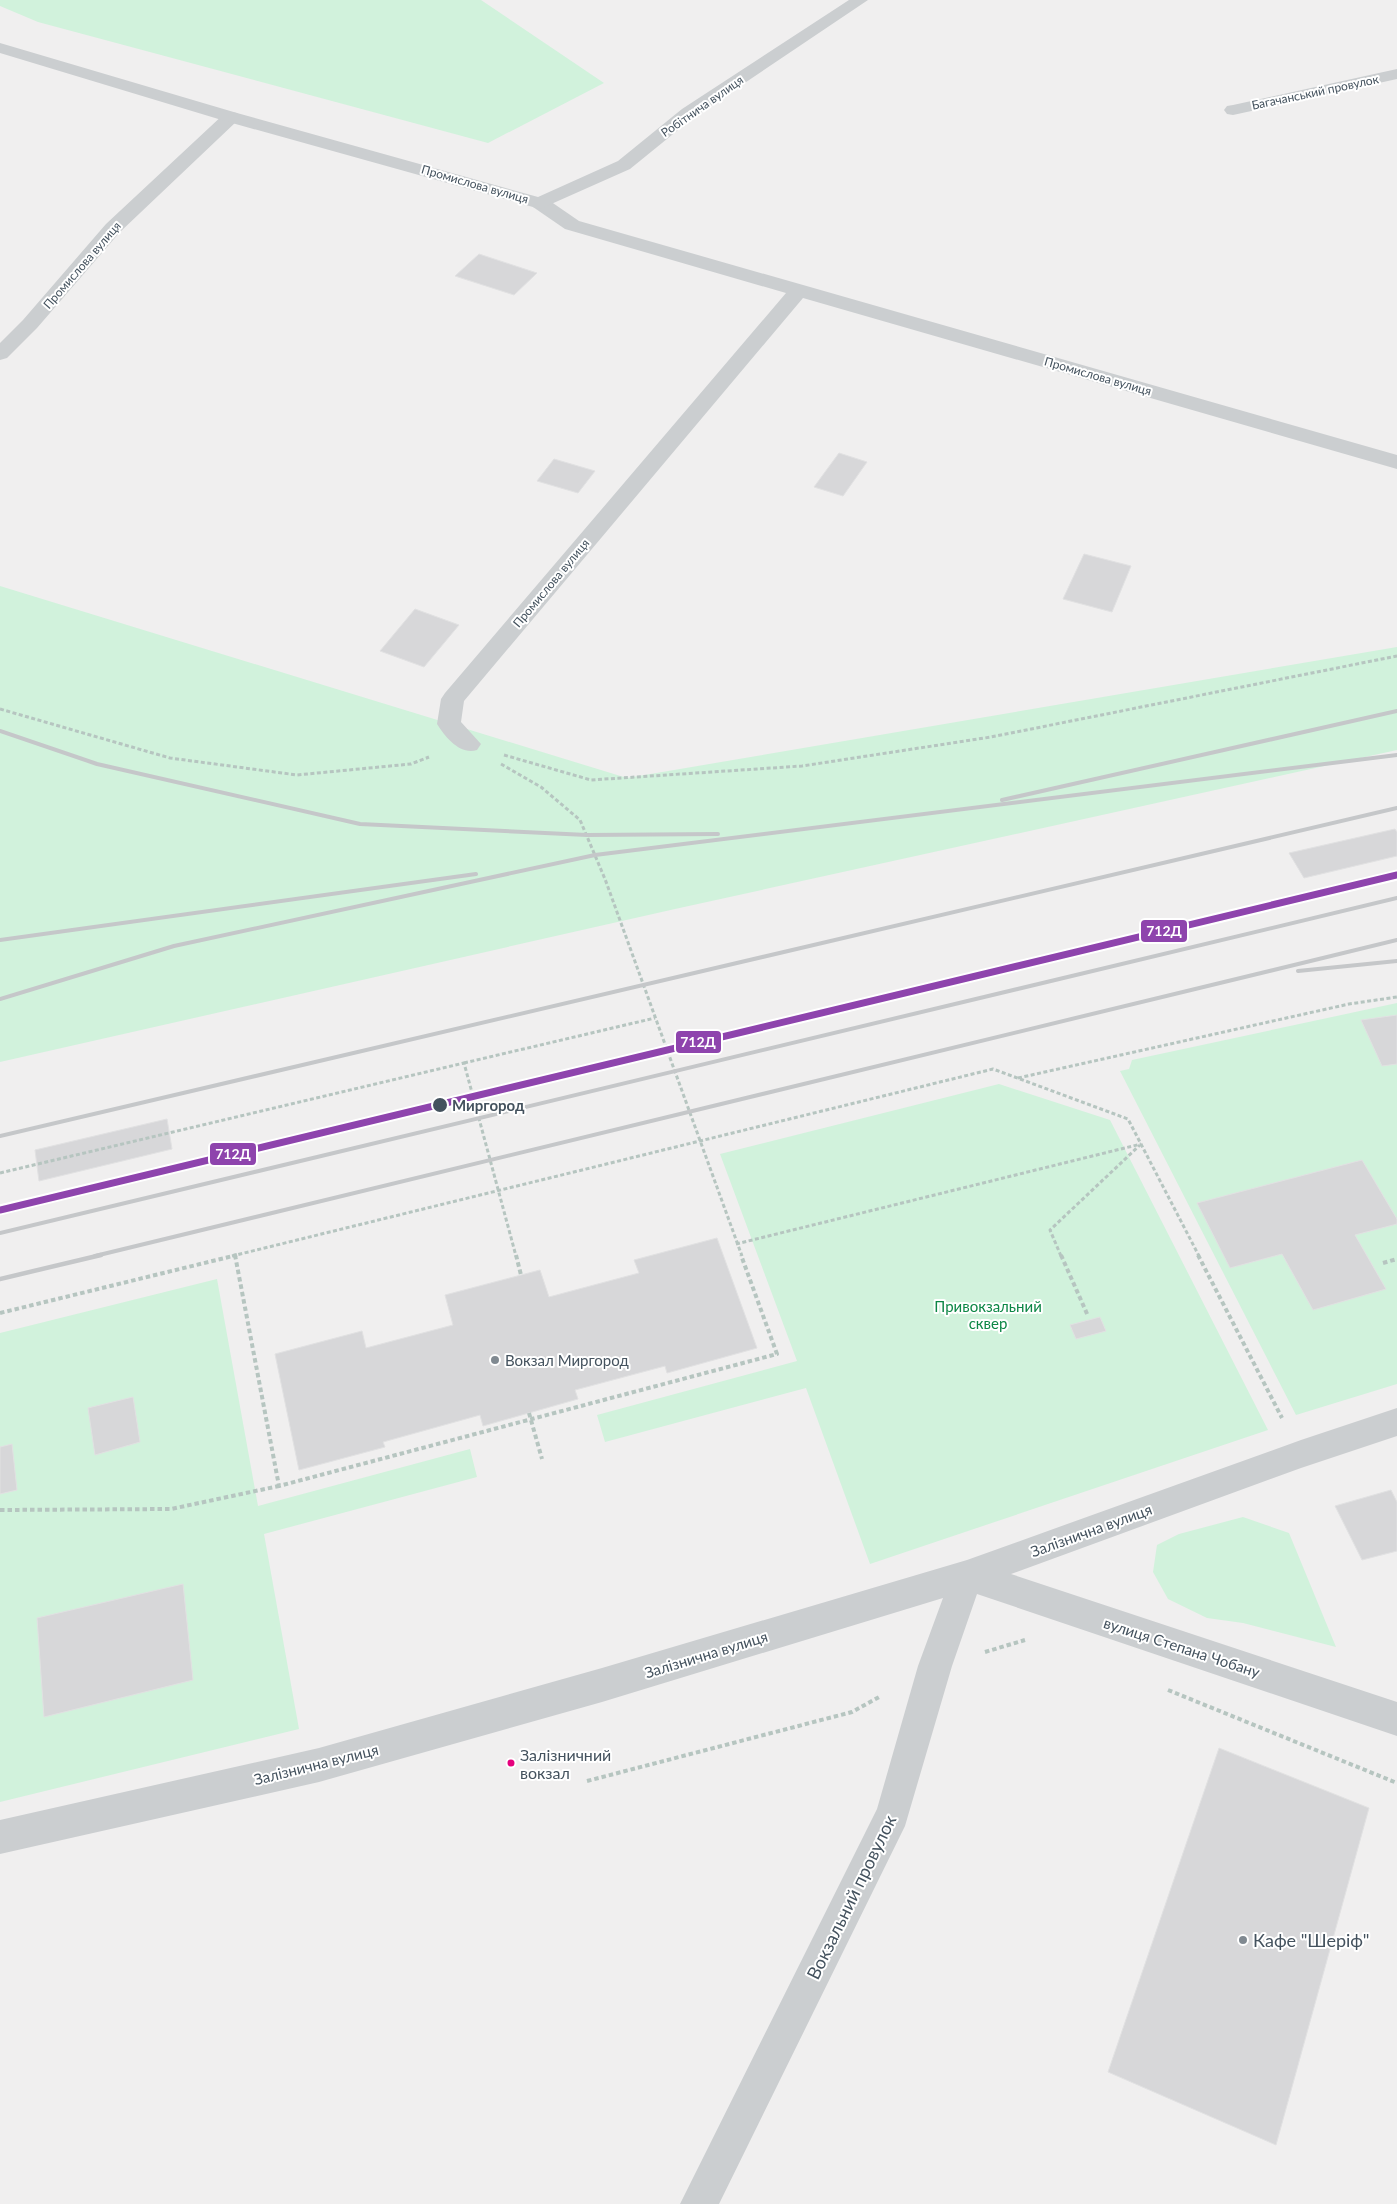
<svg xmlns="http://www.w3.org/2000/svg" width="1397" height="2204" viewBox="0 0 1397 2204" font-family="Lato,sans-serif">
<rect width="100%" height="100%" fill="#f0efef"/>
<g fill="#d1f2dc">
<polygon points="0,0 481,0 604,83 488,143 38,22 0,6"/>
<polygon points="0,586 627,778 1397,647 1397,750 675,909 0,1062"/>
<polygon points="1397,1003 1397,1384 1296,1415 1120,1071 1129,1069 1132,1060"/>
<polygon points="999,1084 1110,1120 1268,1430 870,1564 806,1388 605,1442 597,1415 797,1361 720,1154"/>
<polygon points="217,1279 258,1506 470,1449 477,1477 264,1534 299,1729 0,1802 0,1333"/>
<polygon points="1243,1517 1289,1533 1336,1647 1243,1623 1207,1618 1168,1599 1153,1572 1157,1545 1179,1534"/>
</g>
<g fill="#d7d7d9" stroke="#e1e1e2">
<polygon points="479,254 537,273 514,295 455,276"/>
<polygon points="839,453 867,462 843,496 814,487"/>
<polygon points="554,459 595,471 578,493 537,481"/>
<polygon points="1084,554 1131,566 1112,612 1063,599"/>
<polygon points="415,609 459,625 424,667 380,651"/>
<polygon points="1395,829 1397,832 1397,856 1304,878 1289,853"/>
<polygon points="1397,1015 1397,1064 1382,1066 1361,1020"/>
<polygon points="167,1119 172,1149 39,1181 35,1150"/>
<polygon points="1362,1160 1397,1219 1397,1224 1355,1235 1386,1289 1313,1310 1282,1254 1230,1268 1197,1203"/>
<polygon points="717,1238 757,1348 667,1373 665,1366 575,1390 578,1399 483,1426 480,1415 383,1442 385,1447 299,1470 275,1354 362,1331 366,1348 453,1325 445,1295 540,1270 549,1297 639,1273 634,1260"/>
<polygon points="1100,1317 1106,1331 1076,1339 1070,1325"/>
<polygon points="133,1397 140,1442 95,1455 88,1408"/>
<polygon points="12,1444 17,1490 0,1494 0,1447"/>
<polygon points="1391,1490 1397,1502 1397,1551 1362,1560 1335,1506"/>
<polygon points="183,1584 193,1680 44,1717 37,1618"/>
<polygon points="1219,1748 1369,1808 1276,2145 1108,2072"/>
</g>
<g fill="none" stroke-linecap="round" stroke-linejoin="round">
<g stroke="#b6c5c0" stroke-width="3" stroke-dasharray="4 2.5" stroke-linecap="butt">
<polyline points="0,709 170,758 297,775 411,764 429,757"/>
<polyline points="504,755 591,780 802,766 991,737 1397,656"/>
<polyline points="501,764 541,787 580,820 605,879 742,1256"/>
<polyline points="464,1063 655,1018"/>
<polyline points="1018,1078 1349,1004 1397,997"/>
<polyline points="0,1173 464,1063 516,1256"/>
<polyline points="736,1244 1141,1144"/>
<polyline points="232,1256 993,1069 1128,1119 1199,1256"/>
<polyline points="1061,1256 1050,1230 1140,1145"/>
</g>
<g stroke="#b6c5c0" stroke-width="4" stroke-dasharray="4.5 3" stroke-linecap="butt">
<polyline points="235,1255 279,1486 777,1354 741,1255"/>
<polyline points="516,1255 521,1275"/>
<polyline points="1061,1255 1088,1316"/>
<polyline points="1198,1255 1282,1418"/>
<polyline points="1383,1263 1397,1259"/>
<polyline points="0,1313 237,1255"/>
<polyline points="529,1413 542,1459"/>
<polyline points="0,1510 171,1509 279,1486"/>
<polyline points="985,1652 1025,1640"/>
<polyline points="1168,1690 1397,1783"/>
<polyline points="587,1781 852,1712 881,1696"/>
</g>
<g fill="#cbced0" fill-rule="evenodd">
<polygon points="1397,69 1397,79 1233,115 1227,114 1224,110 1227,106 1233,105"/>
<polygon points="231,112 237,113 240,117 237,121 120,232 37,328 7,358 0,360 0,343 23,320 106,224 225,113"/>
<path d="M540,197L547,199L579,221L1397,455V469L803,298L464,701L461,722L481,744L477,750C460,755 446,738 437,724L441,699L445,693L786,293L565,229L533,207L531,203L533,199Z"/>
<polygon points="1397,1408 1397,1436 1301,1468 1011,1574 1397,1702 1397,1736 977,1594 952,1666 905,1826 719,2204 680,2204 877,1809 918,1666 943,1598 602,1702 319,1782 0,1854 0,1820 319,1748 602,1668 967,1560 1301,1440"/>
</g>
<polygon fill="#cbced0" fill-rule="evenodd" points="849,0 868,0 694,117 630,169 540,209 225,121 0,53 0,43 237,113 538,197 618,161 682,109"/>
<g stroke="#c5c7c9" stroke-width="4">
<polyline points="0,731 97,764 360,824 587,835 718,834"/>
<polyline points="1002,800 1397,711"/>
<polyline points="0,940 476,874"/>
<polyline points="1298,971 1397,961"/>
<polyline points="0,999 174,946 595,855 1397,755"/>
<polyline points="0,1136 1397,808"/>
<polyline points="0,1233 1397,898"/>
<polyline points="95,1256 1397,940"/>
</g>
<polyline stroke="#c5c7c9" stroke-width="4.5" points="0,1279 101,1255"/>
<g stroke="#fff" stroke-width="11">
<polyline id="rail-1" points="0,1210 1397,875"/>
</g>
<use href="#rail-1" stroke="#8e44ad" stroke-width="7"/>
</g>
<circle fill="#44525e" stroke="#fff" stroke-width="2" cx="440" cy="1105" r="8"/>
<g fill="#808991" stroke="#fff" stroke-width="2">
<circle cx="495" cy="1360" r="5"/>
<circle cx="1243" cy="1940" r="5"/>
</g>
<circle fill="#e5007d" stroke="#fff" stroke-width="2" cx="511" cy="1763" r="4.5"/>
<g text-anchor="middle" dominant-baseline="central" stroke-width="4" stroke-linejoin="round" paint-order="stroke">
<g font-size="12" fill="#44525e" stroke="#fff">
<text transform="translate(1315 92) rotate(-12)">Багачанський провулок</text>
<text transform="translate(702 106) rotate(-35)">Робітнича вулиця</text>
<text transform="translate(475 184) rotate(16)">Промислова вулиця</text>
<text transform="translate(82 265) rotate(-49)">Промислова вулиця</text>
<text transform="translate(1098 376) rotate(16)">Промислова вулиця</text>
<text transform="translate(551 583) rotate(-50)">Промислова вулиця</text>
</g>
<g font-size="15" font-weight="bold" fill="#44525e" stroke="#fff" text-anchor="start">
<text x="452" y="1105">Миргород</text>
</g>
<g font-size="15" fill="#0d8746" stroke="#fff">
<text x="988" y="1306">Привокзальний<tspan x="988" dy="17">сквер</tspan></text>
</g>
<g font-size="15" fill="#44525e" stroke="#fff" text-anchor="start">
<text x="505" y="1360">Вокзал Миргород</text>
</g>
<g font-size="15" fill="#44525e" stroke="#fff">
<text transform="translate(1091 1530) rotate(-20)">Залізнична вулиця</text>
<text transform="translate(1182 1647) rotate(18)">вулиця Степана Чобану</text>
<text transform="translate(706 1654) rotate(-17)">Залізнична вулиця</text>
<text transform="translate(316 1764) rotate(-14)">Залізнична вулиця</text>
</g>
<g font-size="16" fill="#44525e" stroke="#fff" text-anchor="start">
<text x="520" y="1754">Залізничний<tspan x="520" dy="18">вокзал</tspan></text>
</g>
<g font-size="18" fill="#44525e" stroke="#fff">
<text transform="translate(851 1897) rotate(-64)">Вокзальний провулок</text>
</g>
<g font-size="18" fill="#44525e" stroke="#fff" text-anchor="start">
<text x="1253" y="1940">Кафе "Шеріф"</text>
</g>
</g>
<g stroke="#fff" stroke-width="2">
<rect x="1140" y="919" width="48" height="24" rx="5" fill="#8e44ad"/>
<rect x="675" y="1030" width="47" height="24" rx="5" fill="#8e44ad"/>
<rect x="209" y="1142" width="48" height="24" rx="5" fill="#8e44ad"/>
</g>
<g font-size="14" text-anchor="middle" font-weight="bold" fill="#fff">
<text x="1164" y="936">712Д</text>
<text x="698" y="1047">712Д</text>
<text x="233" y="1159">712Д</text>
</g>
</svg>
